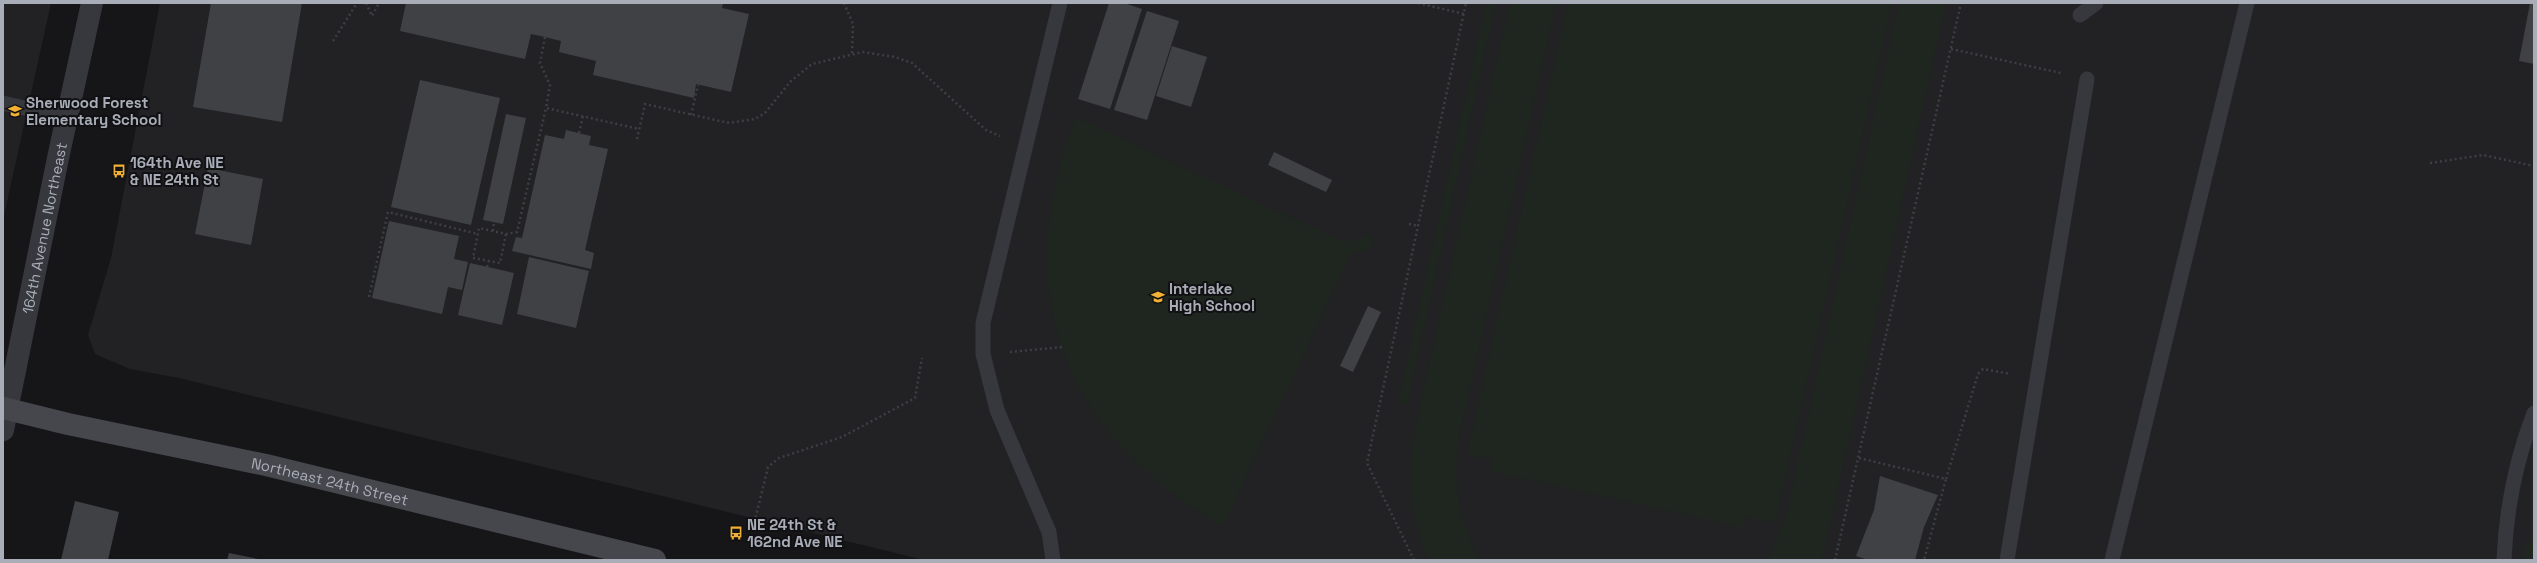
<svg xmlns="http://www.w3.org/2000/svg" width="2537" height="563" viewBox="0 0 2537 563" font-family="'Space Grotesk',sans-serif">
<rect width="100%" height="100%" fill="#161618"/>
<g fill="#222225">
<polygon points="3,3 51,3 3,220"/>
<polygon points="160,3 2534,3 2534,560 924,560 179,378 130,369 95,354 88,335 111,258"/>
</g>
<g fill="#1e261f">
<polygon points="1486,3 1496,3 1407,404 1398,402"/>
<path d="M1510,3H1556L1459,437C1453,485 1457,517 1480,560H1429C1409,518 1409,473 1415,428Z"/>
<polygon points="1568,3 1892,3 1775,523 1746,517 1744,528 1490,471 1493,460 1467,454"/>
<polygon points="1899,3 1946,3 1822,560 1767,560 1779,535 1787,510"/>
<path d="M1075,117L1344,242L1370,234L1375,246L1350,256L1223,526C1131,477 1055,388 1048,280C1044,224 1056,169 1075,117Z"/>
<polygon points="2532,539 2534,539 2534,560 2525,560 2525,547"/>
</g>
<g fill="#404145">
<polygon points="211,3 302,3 282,122 193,107"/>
<polygon points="406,3 723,3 722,8 749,14 731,92 696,84 694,98 593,75 596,61 559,52 561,41 545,37 531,34 525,59 400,31"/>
<polygon points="1109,3 1124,3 1142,9 1110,109 1078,99"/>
<polygon points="2530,3 2534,3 2534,64 2519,61"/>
<polygon points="1147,11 1179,21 1147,120 1114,110"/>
<polygon points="1172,46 1207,57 1191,107 1156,96"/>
<polygon points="420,80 500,98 471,225 391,207"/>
<polygon points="506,114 526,118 503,224 483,220"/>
<polygon points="566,130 591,136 589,145 608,149 585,250 594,253 591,269 512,251 516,237 522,238 545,135 564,139"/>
<polygon points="1274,152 1332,180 1326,192 1268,165"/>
<polygon points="208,168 263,179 251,245 195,234"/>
<polygon points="389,221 459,236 454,259 468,262 462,290 448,287 442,314 372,298"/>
<polygon points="529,257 589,271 576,328 517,314"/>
<polygon points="470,263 514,273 502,325 458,315"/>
<polygon points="1368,306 1381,312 1353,372 1340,366"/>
<polygon points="1880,476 1938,495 1924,527 1915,560 1868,560 1856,556 1874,510"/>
<polygon points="75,501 119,512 108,560 61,560"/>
<polygon points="229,553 258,559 258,560 227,560"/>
</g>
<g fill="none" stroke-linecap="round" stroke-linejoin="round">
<g stroke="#3d3f44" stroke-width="2.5" stroke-dasharray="2 3" stroke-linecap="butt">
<polyline points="366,3 372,16 379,3"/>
<polyline points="844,3 853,24 852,54"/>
<polyline points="1418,3 1464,14"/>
<polyline points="545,37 540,63 550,85 546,108 639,129"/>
<polyline points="333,41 357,3"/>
<polyline points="1951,49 2061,73"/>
<polyline points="691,115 698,85"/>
<polyline points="579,133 583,116"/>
<polyline points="637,139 645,104 729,123 755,119 765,113 791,81 812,64 863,52 895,57 912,63 986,130 1000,136"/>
<polyline points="2430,163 2483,155 2534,166"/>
<polyline points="1409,224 1418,226"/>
<polyline points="493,231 494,222"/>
<polyline points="506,234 500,263 473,258 479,228 506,234 517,232 546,108"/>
<polyline points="487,267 489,261"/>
<polyline points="369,297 388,212 478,234"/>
<polyline points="1010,352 1062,347"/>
<polyline points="1859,458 1946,479 1924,560"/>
<polyline points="1946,479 1978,374 1983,369 2011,374"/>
<polyline points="752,532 768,467 779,458 842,437 915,398 922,358"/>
<polyline points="1414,560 1367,463 1466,3"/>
<polyline points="1835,560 1961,3"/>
</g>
<g stroke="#37383d" stroke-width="15">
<polyline points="2080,15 2096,3"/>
<polyline points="3,103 67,118"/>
<polyline points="1053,560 1049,532 997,410 983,354 983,323 1060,3"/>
<polyline points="2007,560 2087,79"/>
<polyline points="2112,560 2247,3"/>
<path d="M2504,560C2506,509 2516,460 2534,413"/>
</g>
<path stroke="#37383d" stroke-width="22" id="s1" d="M3,430L58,158L92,3"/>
<path stroke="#45474d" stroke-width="22" id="s2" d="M3,408L68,424L266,465L655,560"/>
</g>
<defs>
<g id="school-bare" transform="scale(1.08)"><path d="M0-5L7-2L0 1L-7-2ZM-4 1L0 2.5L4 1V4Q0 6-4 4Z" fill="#f2b134" stroke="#111113" stroke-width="2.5" paint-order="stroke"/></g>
<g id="bus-bare" transform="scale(1.08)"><path d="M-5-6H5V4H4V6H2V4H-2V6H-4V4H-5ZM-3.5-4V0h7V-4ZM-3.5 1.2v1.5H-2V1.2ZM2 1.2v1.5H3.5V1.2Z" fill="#f2b134" stroke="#111113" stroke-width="2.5" paint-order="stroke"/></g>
</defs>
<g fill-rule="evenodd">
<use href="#school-bare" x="15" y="111"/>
<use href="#bus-bare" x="119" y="171"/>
<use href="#school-bare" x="1158" y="297"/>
<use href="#bus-bare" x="736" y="533"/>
</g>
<g text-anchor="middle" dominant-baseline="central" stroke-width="4" stroke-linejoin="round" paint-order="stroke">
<g font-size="15" font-weight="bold" fill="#a8adb8" stroke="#111113" text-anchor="start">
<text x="26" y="102">Sherwood Forest<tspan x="26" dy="17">Elementary School</tspan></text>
<text x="130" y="162">164th Ave NE<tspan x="130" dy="17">&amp; NE 24th St</tspan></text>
<text x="1169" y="288">Interlake<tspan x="1169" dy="17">High School</tspan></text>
<text x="747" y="524">NE 24th St &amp;<tspan x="747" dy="17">162nd Ave NE</tspan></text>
</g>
<g font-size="15" fill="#a8adb8" stroke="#111113">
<text stroke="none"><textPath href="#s1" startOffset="206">164th Avenue Northeast</textPath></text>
<text stroke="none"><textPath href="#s2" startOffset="335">Northeast 24th Street</textPath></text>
</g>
</g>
<rect width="2537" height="563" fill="none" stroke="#a8adb8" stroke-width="8"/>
</svg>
